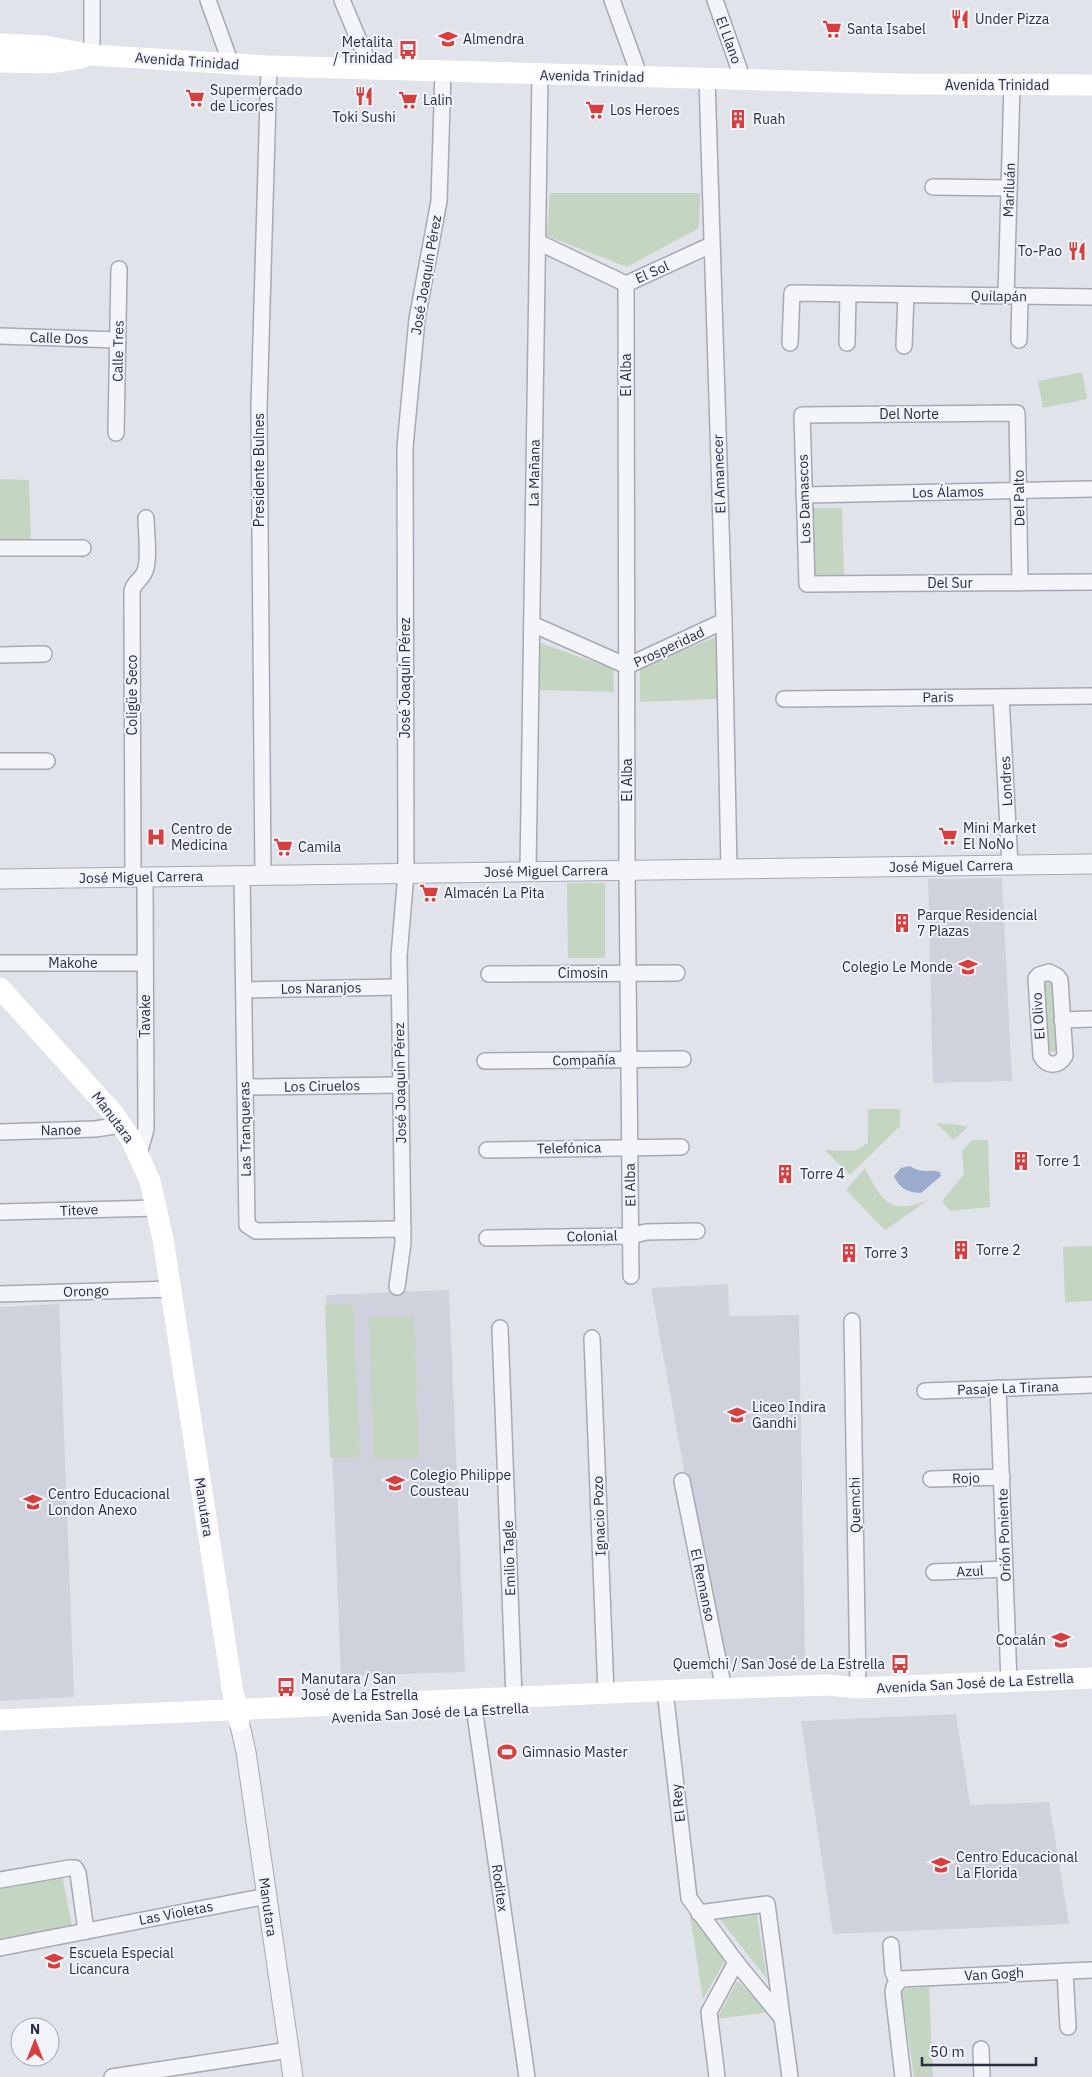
<svg xmlns="http://www.w3.org/2000/svg" width="1092" height="2077" viewBox="0 0 1092 2077" font-family="'IBM Plex Sans',sans-serif">
<rect width="100%" height="100%" fill="#e1e3eb"/>
<g fill="#cfd2dd">
<polygon points="1002,878 1012,1081 933,1083 928,879"/>
<polygon points="728,1284 729,1316 799,1315 805,1659 721,1664 692,1514 651,1288"/>
<polygon points="449,1290 465,1672 341,1676 326,1295"/>
<polygon points="59,1304 74,1697 0,1701 0,1307"/>
<polygon points="956,1714 970,1805 1049,1802 1069,1924 833,1934 801,1721"/>
</g>
<g fill="#c4d5c1">
<polygon points="550,193 700,193 699,228 627,267 547,236"/>
<polygon points="1082,372 1087,399 1043,408 1038,381"/>
<polygon points="0,479 29,480 31,540 0,543"/>
<polygon points="811,508 842,508 844,576 812,577"/>
<polygon points="718,636 717,699 640,702 640,667"/>
<polygon points="535,641 613,669 614,692 535,690"/>
<polygon points="567,883 605,883 605,958 568,958"/>
<polygon points="1056,979 1060,1052 1045,1051 1041,981"/>
<polygon points="868,1109 900,1109 900,1126 850,1175 825,1150 854,1151 868,1143"/>
<polygon points="936,1123 968,1126 954,1140"/>
<polygon points="972,1140 988,1140 990,1207 950,1211 942,1201 964,1174 962,1151"/>
<path d="M865,1168C882,1201 889,1216 928,1200L885,1230L846,1190Z"/>
<polygon points="1092,1246 1092,1301 1065,1302 1063,1247"/>
<polygon points="353,1304 360,1457 330,1458 325,1305"/>
<polygon points="414,1317 419,1458 374,1459 369,1318"/>
<polygon points="62,1875 72,1926 0,1939 0,1886"/>
<polygon points="689,1909 728,1955 703,1999"/>
<polygon points="757,1915 767,1979 719,1918"/>
<polygon points="737,1981 770,2012 717,2019"/>
<polygon points="929,1987 933,2077 914,2077 901,1989"/>
</g>
<path fill="#9aabcd" d="M910,1166C924,1175 928,1168 940,1172L941,1176L921,1193C907,1192 900,1189 894,1176L901,1168Z"/>
<g fill="none" stroke-linecap="round" stroke-linejoin="round">
<g stroke="#a6a9b5" stroke-width="18">
<g id="minor">
<polyline points="92,0 92,55"/>
<polyline points="208,0 231,64"/>
<polyline points="342,0 371,69"/>
<polyline points="612,0 640,77"/>
<polyline points="715,0 743,80"/>
<polyline points="707,79 724,621 729,869"/>
<polyline points="933,187 1009,188"/>
<polyline points="538,242 626,284 711,245"/>
<polyline points="626,284 627,870 631,1276"/>
<polyline points="1006,296 1012,85"/>
<polyline points="0,336 118,340"/>
<polyline points="1019,340 1020,296"/>
<polyline points="790,343 792,293 1092,297"/>
<polyline points="847,343 848,294"/>
<polyline points="904,346 906,295"/>
<polyline points="116,433 119,269"/>
<polyline points="804,495 1092,489"/>
<polyline points="0,548 83,548"/>
<polyline points="1020,583 1017,413 802,415 807,584 1092,582"/>
<polyline points="532,624 627,666 724,621"/>
<polyline points="0,655 44,654"/>
<polyline points="1001,697 1010,865"/>
<polyline points="784,699 1092,696"/>
<polyline points="0,761 47,761"/>
<polyline points="528,871 540,75"/>
<polyline points="242,875 247,1225 256,1231 403,1229"/>
<polyline points="263,875 259,408 269,66"/>
<path d="M133,877L132,591C134,581 142,580 145,571C150,558 146,532 146,518"/>
<polyline points="0,963 145,963"/>
<path d="M1049,972L1057,976L1060,980L1065,1056C1058,1067 1047,1067 1041,1056L1036,978L1039,975Z"/>
<polyline points="489,974 677,973"/>
<polyline points="244,990 399,987"/>
<polyline points="1062,1020 1092,1019"/>
<polyline points="485,1061 683,1059"/>
<polyline points="245,1087 400,1085"/>
<polyline points="0,1132 95,1129 122,1125"/>
<polyline points="487,1150 681,1147"/>
<polyline points="139,1154 146,1129 145,877"/>
<polyline points="0,1212 157,1208"/>
<polyline points="487,1238 631,1236 646,1232 697,1231"/>
<polyline points="397,1287 403,1243 399,956 406,873 405,447 417,319 439,201 443,72"/>
<polyline points="0,1294 172,1289"/>
<polyline points="852,1321 858,1688"/>
<polyline points="500,1328 514,1698"/>
<polyline points="592,1338 606,1693"/>
<polyline points="998,1388 1009,1682"/>
<polyline points="925,1391 1092,1385"/>
<polyline points="931,1479 1002,1477"/>
<polyline points="682,1481 724,1689"/>
<polyline points="934,1572 1005,1569"/>
<polyline points="665,1691 689,1898 736,1962 782,2018"/>
<polyline points="473,1700 527,2077"/>
<polyline points="0,1880 69,1868 75,1868 78,1873 86,1931"/>
<polyline points="699,1913 767,1904 790,2077"/>
<polyline points="891,1945 893,1972 897,1982"/>
<polyline points="0,1948 267,1896"/>
<polyline points="1065,1971 1068,2027"/>
<polyline points="981,2049 982,2077"/>
<polyline points="112,2077 289,2050"/>
<polyline points="717,2077 709,2012 736,1962"/>
<polyline points="903,2077 893,1992 894,1987 901,1979 1092,1970"/>
</g>
</g>
<g stroke="#a6a9b5" stroke-width="21">
<g id="tertiary">
<polyline points="0,879 1092,864"/>
<polyline points="239,1721 246,1752 293,2077"/>
</g>
</g>
<use href="#minor" stroke="#f4f5f8" stroke-width="15"/>
<use href="#tertiary" stroke="#f4f5f8" stroke-width="19"/>
<g stroke="#fff" stroke-width="21">
<polyline points="0,44 45,46 92,55 269,66 900,84 1092,85"/>
<polyline points="0,62 51,63 82,58"/>
<polyline points="0,988 113,1113 131,1139 150,1181 163,1239 233,1693 239,1721"/>
<polyline points="0,1720 678,1690 828,1685 858,1688 1092,1678"/>
</g>
</g>
<defs>
<g id="restaurant-bare" transform="scale(1.5)"><path d="M-5-6h1v4h1v-4h1v4h1v-4h1v5L-1.5 .5V6h-2V.5L-5-1ZM5-6V6H3V1.5H1.5Q1.5-4 5-6Z" fill="#d73f3f" stroke="#f1f3f8" stroke-width="2.5" paint-order="stroke"/></g>
<g id="supermarket-bare" transform="scale(1.5)"><path d="M-6-5.5h2.5l.6 2H6L4.5 2H-2.5L-4.4-4H-6ZM-1.5 3.2a1.3 1.3 0 1 0 .1 0ZM3 3.2a1.3 1.3 0 1 0 .1 0Z" fill="#d73f3f" stroke="#f1f3f8" stroke-width="2.5" paint-order="stroke"/></g>
<g id="school-bare" transform="scale(1.5)"><path d="M0-5L7-2L0 1L-7-2ZM-4 1L0 2.5L4 1V4Q0 6-4 4Z" fill="#d73f3f" stroke="#f1f3f8" stroke-width="2.5" paint-order="stroke"/></g>
<g id="bus-bare" transform="scale(1.5)"><path d="M-5-6H5V4H4V6H2V4H-2V6H-4V4H-5ZM-3.5-4V0h7V-4ZM-3.5 1.2v1.5H-2V1.2ZM2 1.2v1.5H3.5V1.2Z" fill="#d73f3f" stroke="#f1f3f8" stroke-width="2.5" paint-order="stroke"/></g>
<g id="building-bare" transform="scale(1.5)"><path d="M-4-6H4V6H1V3H-1V6H-4ZM-2.5-4.3h1.7v1.8h-1.7ZM.8-4.3h1.7v1.8H.8ZM-2.5-1h1.7V.8h-1.7ZM.8-1h1.7V.8H.8Z" fill="#d73f3f" stroke="#f1f3f8" stroke-width="2.5" paint-order="stroke"/></g>
<g id="hospital-bare" transform="scale(1.5)"><path d="M-5-5h3v3.5h4V-5h3V5h-3V1.5h-4V5h-3Z" fill="#d73f3f" stroke="#f1f3f8" stroke-width="2.5" paint-order="stroke"/></g>
<g id="stadium-bare" transform="scale(1.5)"><path d="M0-5a6.5 5 0 1 0 0 10a6.5 5 0 1 0 0-10ZM-3.5-1.8h7v3.6h-7Z" fill="#d73f3f" stroke="#f1f3f8" stroke-width="2.5" paint-order="stroke"/></g>
</defs>
<g fill-rule="evenodd">
<use href="#restaurant-bare" x="960" y="19"/>
<use href="#supermarket-bare" x="832" y="29"/>
<use href="#school-bare" x="448" y="39"/>
<use href="#bus-bare" x="408" y="50"/>
<use href="#restaurant-bare" x="364" y="96"/>
<use href="#supermarket-bare" x="195" y="98"/>
<use href="#supermarket-bare" x="408" y="100"/>
<use href="#supermarket-bare" x="595" y="110"/>
<use href="#building-bare" x="738" y="119"/>
<use href="#restaurant-bare" x="1077" y="251"/>
<use href="#supermarket-bare" x="948" y="836"/>
<use href="#hospital-bare" x="156" y="837"/>
<use href="#supermarket-bare" x="283" y="847"/>
<use href="#supermarket-bare" x="429" y="893"/>
<use href="#building-bare" x="902" y="923"/>
<use href="#school-bare" x="968" y="967"/>
<use href="#building-bare" x="1021" y="1161"/>
<use href="#building-bare" x="785" y="1174"/>
<use href="#building-bare" x="961" y="1250"/>
<use href="#building-bare" x="849" y="1253"/>
<use href="#school-bare" x="737" y="1415"/>
<use href="#school-bare" x="395" y="1483"/>
<use href="#school-bare" x="33" y="1502"/>
<use href="#school-bare" x="1061" y="1640"/>
<use href="#bus-bare" x="900" y="1664"/>
<use href="#bus-bare" x="286" y="1687"/>
<use href="#stadium-bare" x="507" y="1752"/>
<use href="#school-bare" x="941" y="1865"/>
<use href="#school-bare" x="54" y="1961"/>
</g>
<g text-anchor="middle" dominant-baseline="central" stroke-width="4" stroke-linejoin="round" paint-order="stroke">
<g font-size="14" fill="#282e43" stroke="#f1f3f8" text-anchor="start">
<text x="975" y="19">Under Pizza</text>
<text x="847" y="29">Santa Isabel</text>
<text x="463" y="39">Almendra</text>
<text x="393" y="42" text-anchor="end">Metalita<tspan x="393" dy="16">/ Trinidad</tspan></text>
<text x="210" y="90">Supermercado<tspan x="210" dy="16">de Licores</tspan></text>
<text x="423" y="100">Lalin</text>
<text x="610" y="110">Los Heroes</text>
<text x="364" y="117" text-anchor="middle">Toki Sushi</text>
<text x="753" y="119">Ruah</text>
<text x="1062" y="251" text-anchor="end">To-Pao</text>
<text x="963" y="828">Mini Market<tspan x="963" dy="16">El NoNo</tspan></text>
<text x="171" y="829">Centro de<tspan x="171" dy="16">Medicina</tspan></text>
<text x="298" y="847">Camila</text>
<text x="444" y="893">Almacén La Pita</text>
<text x="917" y="915">Parque Residencial<tspan x="917" dy="16">7 Plazas</tspan></text>
<text x="953" y="967" text-anchor="end">Colegio Le Monde</text>
<text x="1036" y="1161">Torre 1</text>
<text x="800" y="1174">Torre 4</text>
<text x="976" y="1250">Torre 2</text>
<text x="864" y="1253">Torre 3</text>
<text x="752" y="1407">Liceo Indira<tspan x="752" dy="16">Gandhi</tspan></text>
<text x="410" y="1475">Colegio Philippe<tspan x="410" dy="16">Cousteau</tspan></text>
<text x="48" y="1494">Centro Educacional<tspan x="48" dy="16">London Anexo</tspan></text>
<text x="1046" y="1640" text-anchor="end">Cocalán</text>
<text x="885" y="1664" text-anchor="end">Quemchi / San José de La Estrella</text>
<text x="301" y="1679">Manutara / San<tspan x="301" dy="16">José de La Estrella</tspan></text>
<text x="522" y="1752">Gimnasio Master</text>
<text x="956" y="1857">Centro Educacional<tspan x="956" dy="16">La Florida</tspan></text>
<text x="69" y="1953">Escuela Especial<tspan x="69" dy="16">Licancura</tspan></text>
</g>
<g font-size="14" fill="#282e43" stroke="#f1f3f8">
<text transform="translate(729 40) rotate(70)">El Llano</text>
<text transform="translate(187 61) rotate(4)">Avenida Trinidad</text>
<text transform="translate(592 76) rotate(1)">Avenida Trinidad</text>
<text x="997" y="85">Avenida Trinidad</text>
<text transform="translate(1009 190) rotate(-88)">Mariluán</text>
<text transform="translate(652 272) rotate(-24)">El Sol</text>
<text transform="translate(426 275) rotate(-80)">José Joaquín Pérez</text>
<text transform="translate(999 296) rotate(1)">Quilapán</text>
<text transform="translate(59 338) rotate(2)">Calle Dos</text>
<text transform="translate(118 351) rotate(-89)">Calle Tres</text>
<text transform="translate(626 375) rotate(-90)">El Alba</text>
<text x="909" y="414">Del Norte</text>
<text transform="translate(259 470) rotate(-90)">Presidente Bulnes</text>
<text transform="translate(534 473) rotate(-89)">La Mañana</text>
<text transform="translate(719 474) rotate(-92)">El Amanecer</text>
<text transform="translate(948 492) rotate(-1)">Los Álamos</text>
<text transform="translate(1019 498) rotate(-91)">Del Palto</text>
<text transform="translate(804 499) rotate(-92)">Los Damascos</text>
<text x="950" y="583">Del Sur</text>
<text transform="translate(669 647) rotate(-25)">Prosperidad</text>
<text transform="translate(405 678) rotate(-90)">José Joaquín Pérez</text>
<text transform="translate(132 695) rotate(-90)">Coligüe Seco</text>
<text transform="translate(938 697) rotate(-1)">Paris</text>
<text transform="translate(627 780) rotate(-90)">El Alba</text>
<text transform="translate(1006 781) rotate(-93)">Londres</text>
<text transform="translate(951 866) rotate(-1)">José Miguel Carrera</text>
<text transform="translate(546 871) rotate(-1)">José Miguel Carrera</text>
<text transform="translate(141 877) rotate(-1)">José Miguel Carrera</text>
<text x="73" y="963">Makohe</text>
<text x="583" y="973">Cimosin</text>
<text transform="translate(321 988) rotate(-1)">Los Naranjos</text>
<text transform="translate(145 1016) rotate(-90)">Tavake</text>
<text transform="translate(1038 1016) rotate(-94)">El Olivo</text>
<text transform="translate(584 1060) rotate(-1)">Compañía</text>
<text transform="translate(400 1083) rotate(-91)">José Joaquín Pérez</text>
<text transform="translate(322 1086) rotate(-1)">Los Ciruelos</text>
<text transform="translate(113 1117) rotate(53)">Manutara</text>
<text transform="translate(245 1129) rotate(-91)">Las Tranqueras</text>
<text transform="translate(61 1130) rotate(-1)">Nanoe</text>
<text transform="translate(569 1148) rotate(-1)">Telefónica</text>
<text transform="translate(630 1185) rotate(-91)">El Alba</text>
<text transform="translate(79 1210) rotate(-2)">Titeve</text>
<text transform="translate(592 1236) rotate(-1)">Colonial</text>
<text transform="translate(86 1291) rotate(-2)">Orongo</text>
<text transform="translate(1008 1388) rotate(-2)">Pasaje La Tirana</text>
<text transform="translate(966 1478) rotate(-2)">Rojo</text>
<text transform="translate(855 1505) rotate(-91)">Quemchi</text>
<text transform="translate(204 1507) rotate(81)">Manutara</text>
<text transform="translate(599 1516) rotate(-92)">Ignacio Pozo</text>
<text transform="translate(1004 1535) rotate(-92)">Orión Poniente</text>
<text transform="translate(509 1558) rotate(-92)">Emilio Tagle</text>
<text transform="translate(970 1571) rotate(-3)">Azul</text>
<text transform="translate(703 1585) rotate(78)">El Remanso</text>
<text transform="translate(975 1683) rotate(-3)">Avenida San José de La Estrella</text>
<text transform="translate(430 1713) rotate(-3)">Avenida San José de La Estrella</text>
<text transform="translate(678 1803) rotate(-97)">El Rey</text>
<text transform="translate(500 1888) rotate(82)">Roditex</text>
<text transform="translate(268 1907) rotate(82)">Manutara</text>
<text transform="translate(176 1913) rotate(-11)">Las Violetas</text>
<text transform="translate(994 1974) rotate(-3)">Van Gogh</text>
</g>
</g>
<g transform="translate(35 2042)"><circle r="24" fill="#f1f3f8" stroke="#a1a4b0"/>
<path d="M0-4L9 19L0 12L-9 19Z" fill="#d73f3f"/>
<text y="-8" font-size="14" font-weight="bold" text-anchor="middle" fill="#282e43">N</text>
</g>
<path d="M922 2057v8h114v-8" fill="none" stroke="#282e43" stroke-width="2.5"/>
<text x="930" y="2057" font-size="15" fill="#282e43" stroke="#f1f3f8" stroke-width="4" paint-order="stroke">50 m</text>
</svg>
